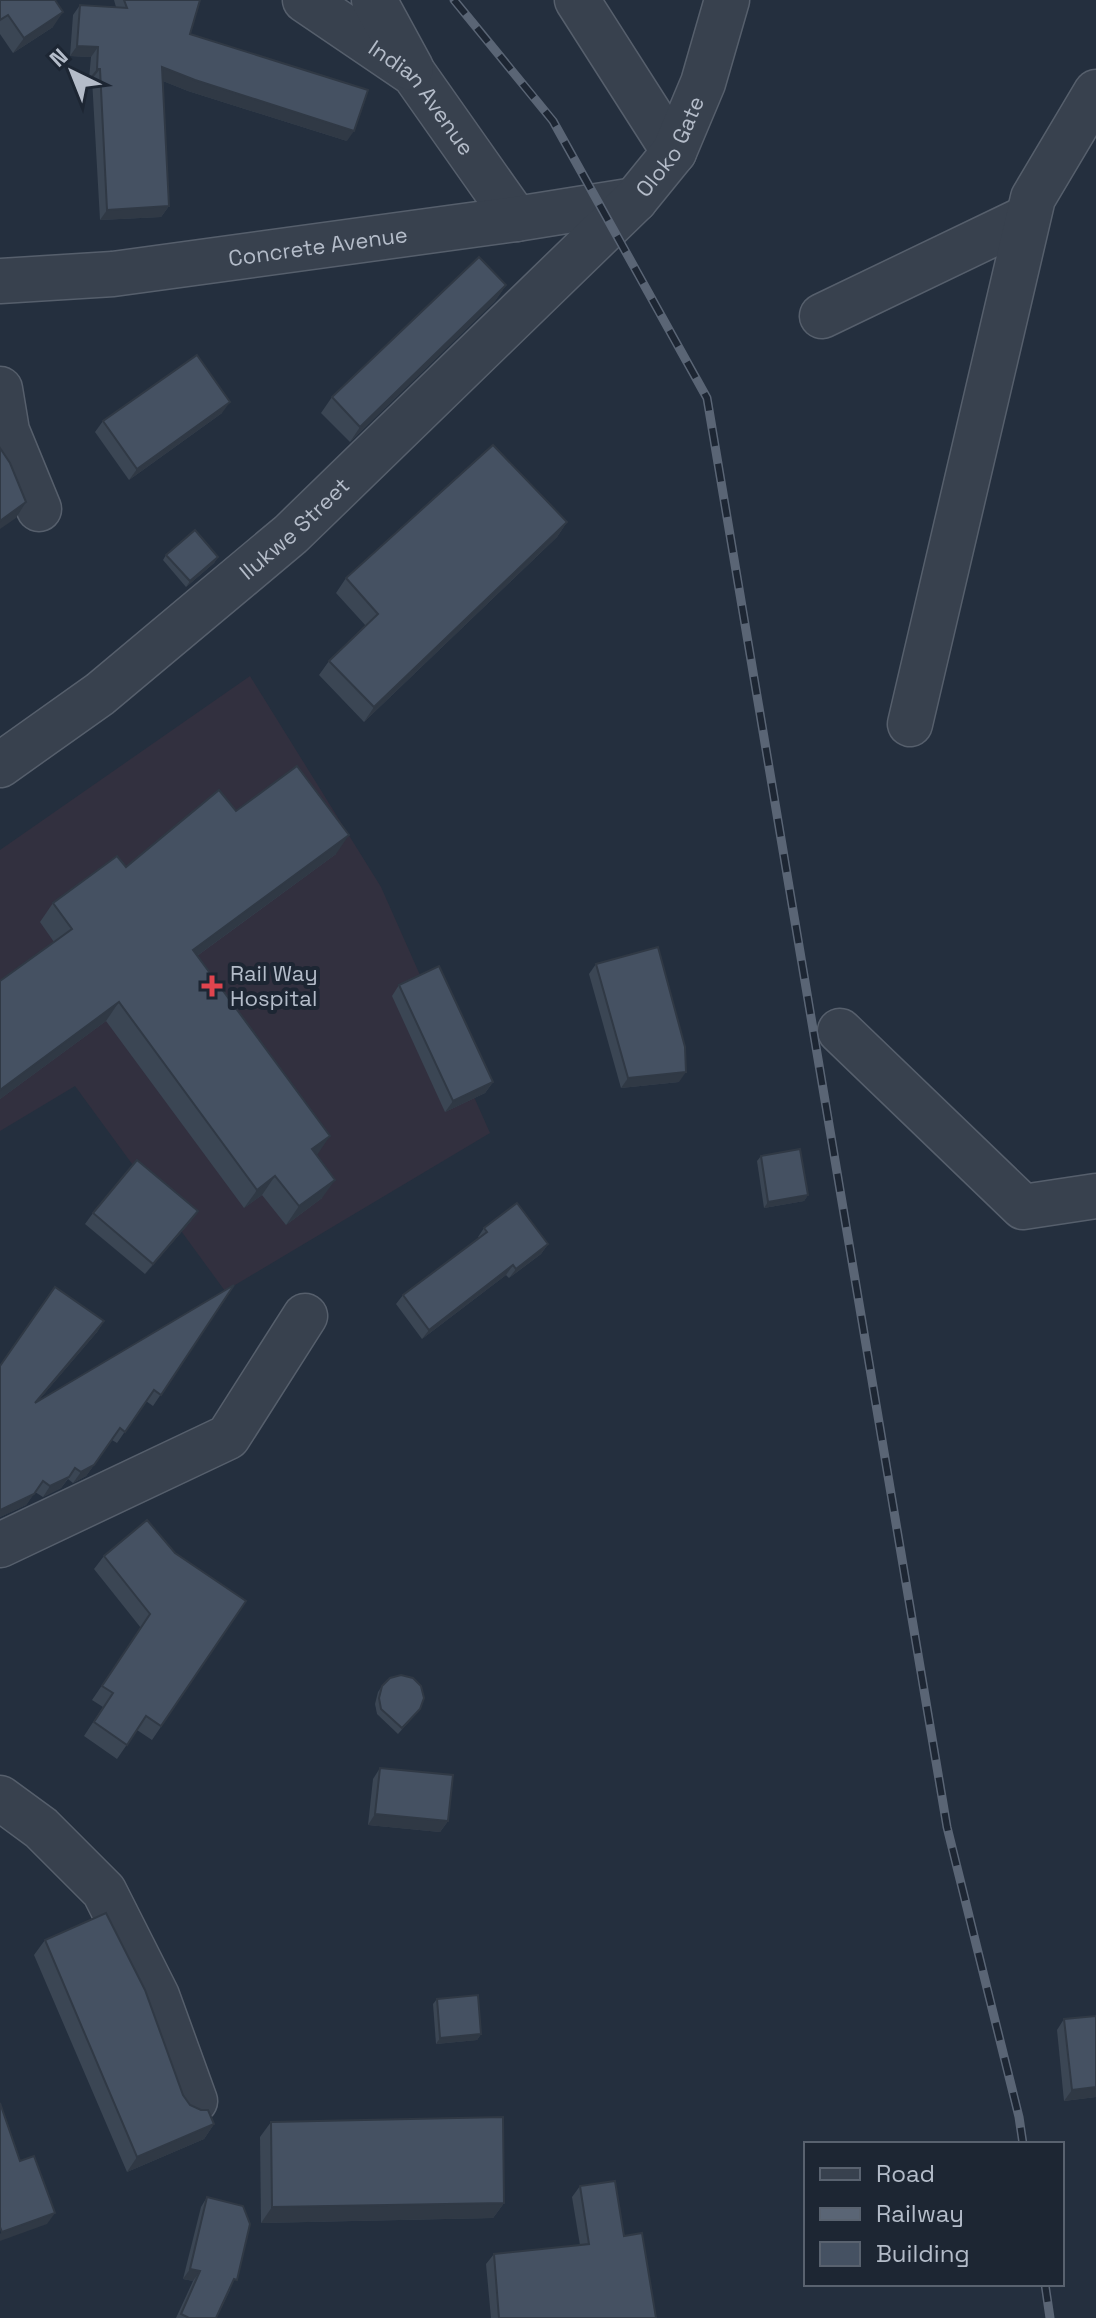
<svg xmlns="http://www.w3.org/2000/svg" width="1096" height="2318" viewBox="0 0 1096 2318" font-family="'Space Grotesk',sans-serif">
<rect width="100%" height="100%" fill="#242f3e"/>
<polygon fill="#32303f" points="250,676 381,887 490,1133 225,1291 75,1086 0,1131 0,850"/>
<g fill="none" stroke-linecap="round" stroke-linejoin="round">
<g stroke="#565f6c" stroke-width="47">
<g id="minor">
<path id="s1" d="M305,0L414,74L516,219"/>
<polyline points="374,0 411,68"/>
<polyline points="577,0 674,152"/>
<path id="s2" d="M0,281L113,274L516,219L635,200"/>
<polyline points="822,316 1028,217"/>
<polyline points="0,389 7,431 39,509"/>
<polyline points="910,724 1033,198 1096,92"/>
<path id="s3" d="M0,765L100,694L291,534L635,200L674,152L703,83L727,0"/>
<polyline points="840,1031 1023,1207 1096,1196"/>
<polyline points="0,1545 228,1437 305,1316"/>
<polyline points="0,1798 41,1828 104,1891 157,1996 195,2101"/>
</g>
</g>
<use href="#minor" stroke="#38414e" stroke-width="44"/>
<g stroke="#5a6575" stroke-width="9">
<g id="rail">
<polyline points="454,0 553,121 707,398 947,1827 1019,2117 1023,2144"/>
<polyline points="1045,2284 1050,2318"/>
</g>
</g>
<use href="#rail" stroke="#1d2633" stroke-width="6" stroke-dasharray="18" stroke-linecap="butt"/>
</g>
<g fill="#3b4654">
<polygon points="0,0 53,27 13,53 0,34"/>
<polygon points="114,0 200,0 190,34 347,141 188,91 163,81 169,206 161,217 100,220 92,79 89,79 91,57 70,56 73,15 80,5 116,7"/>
<polygon points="506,285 495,301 350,442 321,413 332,397"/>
<polygon points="222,413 129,480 95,432 103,421"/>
<polygon points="567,522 557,537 364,722 319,675 329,661 366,626 336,593 346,578"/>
<polygon points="166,555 218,557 214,563 186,587 163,560"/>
<polygon points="236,811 336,854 197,956 316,1155 322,1198 286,1225 262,1195 244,1208 106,1021 0,1099 0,981 54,942 40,922 53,903"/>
<polygon points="596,964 679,1082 621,1088 589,974"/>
<polygon points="399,985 493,1082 485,1093 445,1112 392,996"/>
<polygon points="761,1156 808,1195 804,1201 764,1208 757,1161"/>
<polygon points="198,1211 190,1222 145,1274 85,1224 93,1213"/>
<polygon points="484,1228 548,1244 541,1254 509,1278 506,1275 422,1339 396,1304 403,1295 479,1238 478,1237"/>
<polygon points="234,1285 153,1406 146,1401 117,1443 112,1440 86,1476 73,1483 68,1479 61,1488 43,1497 35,1492 26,1505 0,1517 0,1366 104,1321 97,1332 38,1401"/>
<polygon points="175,1553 246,1601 152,1740 137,1730 117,1759 84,1736 103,1707 92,1700 141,1628 94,1569 104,1556"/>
<polygon points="382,1686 420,1709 398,1734 377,1714 375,1704 378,1692"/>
<polygon points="380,1768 448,1821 440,1832 368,1825 373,1779"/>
<polygon points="45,1940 183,2095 190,2105 214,2124 204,2139 127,2172 34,1955"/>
<polygon points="437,1999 481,2034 477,2040 436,2044 433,2004"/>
<polygon points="1064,2019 1096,2097 1064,2101 1057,2030"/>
<polygon points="271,2122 504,2203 493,2218 261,2223 260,2137"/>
<polygon points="580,2186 624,2236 656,2318 491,2318 486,2264 494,2254 580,2245 572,2197"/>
<polygon points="207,2197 230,2290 216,2318 176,2318 193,2281 183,2279 201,2207"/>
</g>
<g fill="#303945">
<polygon points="63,12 53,27 13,53 24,38"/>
<polygon points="77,46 98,47 91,57 70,56"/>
<polygon points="162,67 354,131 347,141 188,91 155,78"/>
<polygon points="97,69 100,69 92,79 89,79"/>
<polygon points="169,206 161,217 100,220 107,210"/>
<polygon points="506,285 495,301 350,442 360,427"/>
<polygon points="230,402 222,413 129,480 137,469"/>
<polygon points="26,502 16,518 0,529 0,521"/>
<polygon points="567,522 557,537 364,722 374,707"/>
<polygon points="218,557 214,563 186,587 190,581"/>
<polygon points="349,835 336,854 179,969 193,950"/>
<polygon points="119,1002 106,1021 0,1099 0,1090"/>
<polygon points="686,1072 679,1082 621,1088 628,1078"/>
<polygon points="493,1082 485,1093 445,1112 453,1101"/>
<polygon points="330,1136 317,1155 312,1149"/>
<polygon points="275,1176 262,1195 244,1208 257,1190"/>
<polygon points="335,1180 322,1198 286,1225 299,1206"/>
<polygon points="808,1195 804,1201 764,1208 768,1202"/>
<polygon points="198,1211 190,1222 145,1274 153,1264"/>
<polygon points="548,1244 541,1254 509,1278 516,1269"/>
<polygon points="513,1265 506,1275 422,1339 429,1330"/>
<polygon points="104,1321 97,1332 27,1414 35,1403"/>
<polygon points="94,1465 86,1476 73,1483 81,1472"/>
<polygon points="69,1477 61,1488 43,1497 50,1486"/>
<polygon points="34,1494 26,1505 0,1517 0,1510"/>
<polygon points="375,1814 448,1821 440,1832 368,1825"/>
<polygon points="481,2034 477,2040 436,2044 440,2038"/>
<polygon points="1096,2087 1096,2097 1064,2101 1072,2090"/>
<polygon points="214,2124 204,2139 127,2172 137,2157"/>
<polygon points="504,2203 493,2218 261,2223 272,2207"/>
<polygon points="55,2213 47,2224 0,2241 0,2234 2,2232"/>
<polygon points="190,2269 200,2271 193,2281 183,2279"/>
</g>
<g fill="#455162" stroke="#303945" stroke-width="2">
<polygon points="0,0 55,0 63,12 24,38 8,15 0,20"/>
<polygon points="124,0 200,0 190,34 368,90 354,131 195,80 162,67 169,206 107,210 100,69 97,69 98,47 77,46 80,5 127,8"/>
<polygon points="479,257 506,285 360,427 332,397"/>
<polygon points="197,355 230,402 137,469 103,421"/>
<polygon points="493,445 567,522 374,707 329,661 378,614 346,578"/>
<polygon points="0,448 10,463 26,502 0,521"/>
<polygon points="195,530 218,557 190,581 166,555"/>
<polygon points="297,766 349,835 193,950 330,1136 312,1149 335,1180 299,1206 275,1176 257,1190 119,1002 0,1090 0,981 72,929 53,903 117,856 126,867 219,790 236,811"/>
<polygon points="658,947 685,1047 686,1072 628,1078 596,964"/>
<polygon points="439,966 493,1082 453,1101 399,985"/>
<polygon points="800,1149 808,1195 768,1202 761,1156"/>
<polygon points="137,1160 198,1211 153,1264 93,1213"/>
<polygon points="517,1203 548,1244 516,1269 513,1265 429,1330 403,1295 487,1232 484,1228"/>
<polygon points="234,1285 161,1395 154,1390 125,1432 120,1428 94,1465 81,1472 75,1468 69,1477 50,1486 43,1481 34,1494 0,1510 0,1366 55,1287 104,1321 35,1403"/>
<polygon points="147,1520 175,1553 246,1601 161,1726 146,1716 127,1745 94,1722 113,1693 102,1686 150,1614 104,1556"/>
<polygon points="401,1675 413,1678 421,1686 424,1698 420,1709 402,1728 381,1709 379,1698 382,1686 390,1678"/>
<polygon points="380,1768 453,1775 448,1821 375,1814"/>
<polygon points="106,1913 145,1990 183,2095 190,2105 201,2110 208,2110 214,2124 137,2157 45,1940"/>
<polygon points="478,1995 481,2034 440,2038 437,1999"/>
<polygon points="1096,2016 1096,2087 1072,2090 1064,2019"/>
<polygon points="0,2103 20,2161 34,2156 55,2213 2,2232 0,2227"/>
<polygon points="503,2117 504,2203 272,2207 271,2122"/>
<polygon points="615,2181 624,2236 642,2233 656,2318 499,2318 494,2254 589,2244 580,2186"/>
<polygon points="207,2197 243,2206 250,2224 237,2280 234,2279 216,2318 189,2318 181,2314 200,2271 190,2269"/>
</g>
<path fill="#e0444e" stroke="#1d2633" stroke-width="3" d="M208 974h8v8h8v8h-8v8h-8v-8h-8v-8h8z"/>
<g text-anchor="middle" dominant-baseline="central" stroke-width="8" stroke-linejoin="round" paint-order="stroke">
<g font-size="22" fill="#b4bcc9" stroke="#1d2633">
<text stroke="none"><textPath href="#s1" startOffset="154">Indian Avenue</textPath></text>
<text stroke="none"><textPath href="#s3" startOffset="916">Oloko Gate</textPath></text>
<text stroke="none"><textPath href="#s2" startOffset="320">Concrete Avenue</textPath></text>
<text stroke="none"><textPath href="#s3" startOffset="378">Ilukwe Street</textPath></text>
</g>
<g font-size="22" fill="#b4bcc9" stroke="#1d2633" text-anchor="start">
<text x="230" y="973">Rail Way<tspan x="230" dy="25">Hospital</tspan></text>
</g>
</g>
<rect x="804" y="2142" width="260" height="144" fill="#1d2633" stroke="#59626f" stroke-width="2"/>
<rect x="820" y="2168" width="40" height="12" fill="#38414e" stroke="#59626f" stroke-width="2"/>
<text x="876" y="2182" font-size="24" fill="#b4bcc9">Road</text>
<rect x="820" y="2208" width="40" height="12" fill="#5a6575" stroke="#59626f" stroke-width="2"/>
<text x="876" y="2222" font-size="24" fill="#b4bcc9">Railway</text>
<rect x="820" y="2242" width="40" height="24" fill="#455162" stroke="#59626f" stroke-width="2"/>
<text x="876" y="2262" font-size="24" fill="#b4bcc9">Building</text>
<g transform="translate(72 72) rotate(317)" stroke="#1d2633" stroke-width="6" paint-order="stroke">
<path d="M0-6L14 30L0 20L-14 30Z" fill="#b4bcc9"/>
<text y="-12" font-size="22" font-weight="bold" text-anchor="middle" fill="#b4bcc9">N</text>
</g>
</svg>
